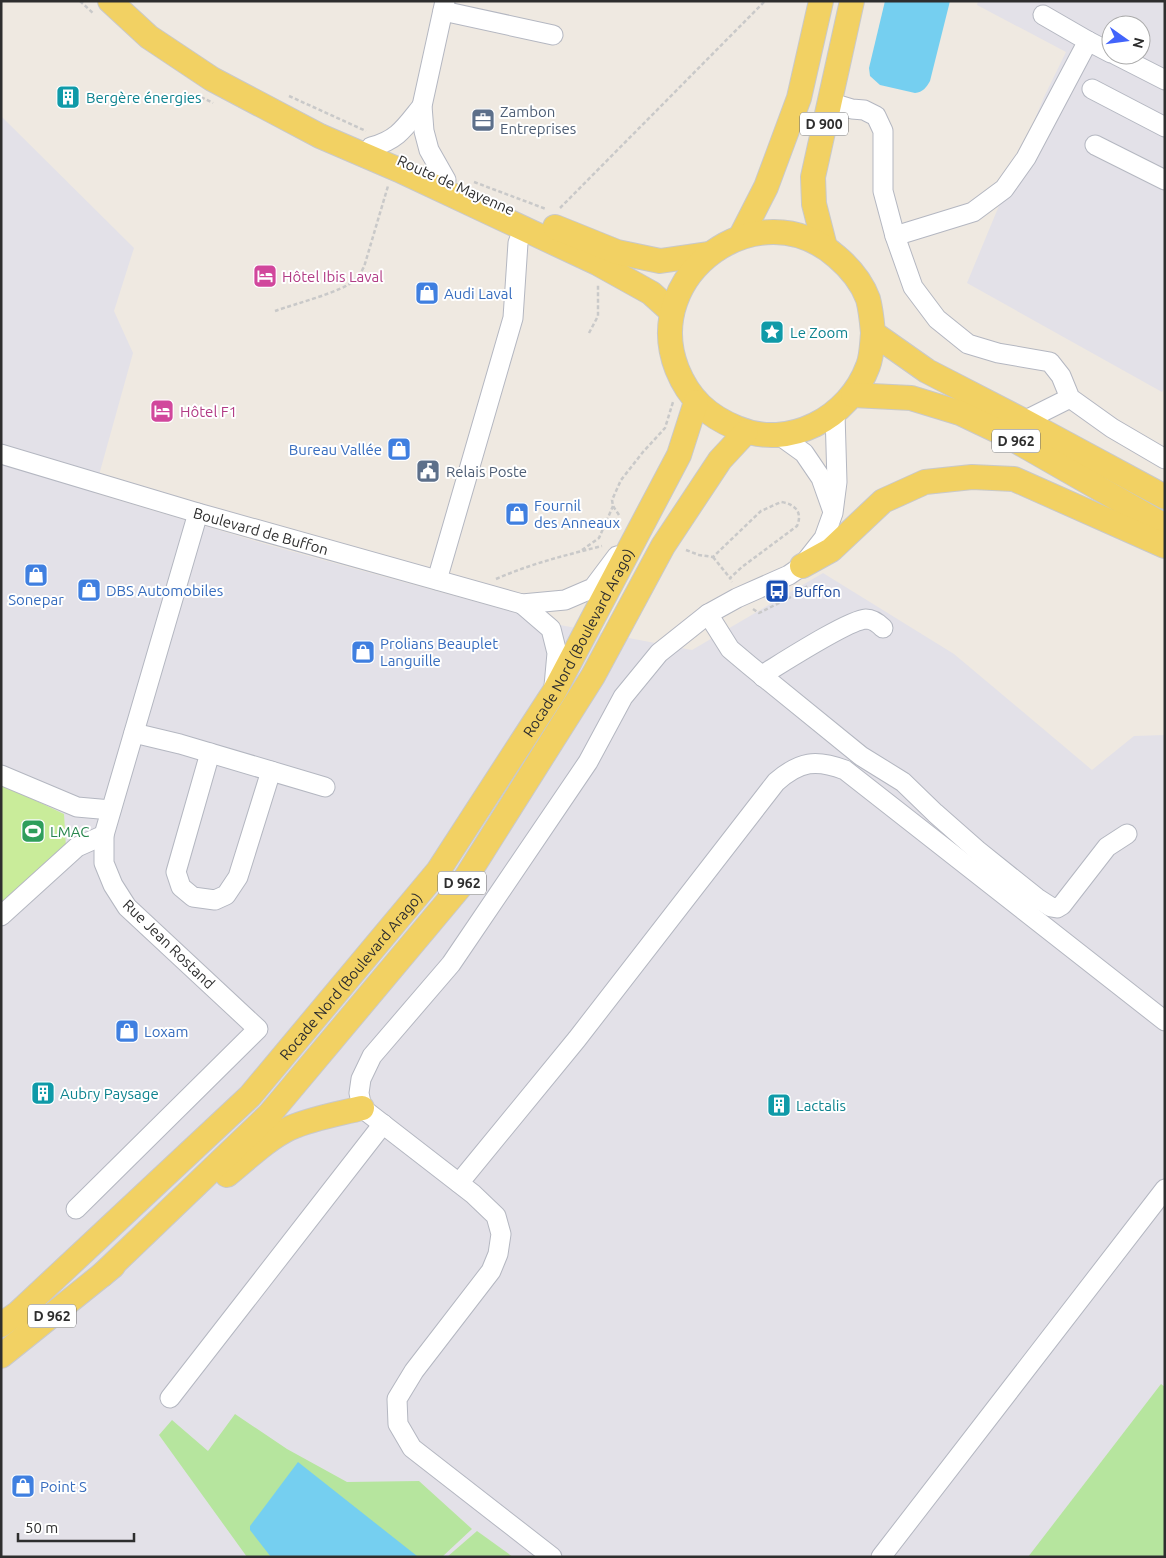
<svg xmlns="http://www.w3.org/2000/svg" width="1166" height="1558" viewBox="0 0 1166 1558" font-family="Ubuntu,sans-serif">
<rect width="100%" height="100%" fill="#efe9e1"/>
<g fill="#e3e1e8" fill-rule="evenodd">
<path d="M978,1H1165V387L1162,392L967,283L1044,97L1066,52L977,5ZM1111,25H1141V55H1111Z"/>
<polygon points="1,116 134,248 114,311 133,353 94,493 272,546 560,625 692,650 823,573 954,654 1092,770 1134,736 1165,735 1165,1557 1,1557"/>
</g>
<g fill="#b6e59e">
<polygon points="1161,1384 1165,1387 1165,1557 1028,1557"/>
<polygon points="235,1414 287,1449 347,1482 419,1481 472,1529 442,1557 247,1557 159,1435 172,1420 208,1451"/>
<polygon points="477,1531 513,1557 447,1557"/>
</g>
<polygon fill="#c9ec9a" points="1,784 64,814 66,847 1,908"/>
<g fill="#75cff0">
<path d="M885,1H950L930,81C926,88 923,92 915,93L880,85L870,76L869,68Z"/>
<polygon points="298,1462 417,1556 417,1557 271,1557 250,1530 250,1526"/>
</g>
<g fill="none" stroke-linecap="round" stroke-linejoin="round">
<g stroke="#b4b7c1" stroke-width="21">
<g id="minor">
<polyline points="445,1 422,106 424,131 429,150 446,180"/>
<polyline points="443,11 553,35"/>
<polyline points="1043,15 1088,41"/>
<polyline points="1116,55 1165,80"/>
<polyline points="1092,89 1165,127"/>
<polyline points="829,102 852,109 864,110 876,116 883,131 883,191 895,236 913,287 937,319 968,344 998,353 1050,362 1061,376 1070,398 1112,428 1165,459"/>
<polyline points="1095,145 1165,180"/>
<path d="M371,147C398,140 405,127 422,106"/>
<polyline points="895,236 973,212 1004,189 1026,158 1088,41 1111,53"/>
<polyline points="1024,421 1070,398"/>
<polyline points="779,435 804,453 821,478 832,509"/>
<path id="s1" d="M1,454L198,513L522,604L565,600L593,588L617,556"/>
<polyline points="437,580 513,318 518,243 523,229"/>
<polyline points="522,604 551,629 557,653 554,686"/>
<polyline points="708,614 730,649 749,665 861,756 903,782 935,813 977,850 1037,898 1051,907 1057,908 1062,905 1107,847 1127,834"/>
<path d="M763,677L767,672C785,661 849,620 866,619C873,619 878,623 883,628"/>
<polyline points="134,733 180,744 325,787"/>
<polyline points="210,753 176,872 181,887 193,897 215,900 226,895 238,877 271,771"/>
<polyline points="1,775 77,807 111,810"/>
<polyline points="1,916 77,847 104,835"/>
<path d="M459,1183L577,1039L776,782C800,761 816,759 845,770L1165,1021"/>
<polyline points="76,1209 258,1029 127,907 113,885 104,863 104,835 198,513"/>
<polyline points="170,1398 383,1124"/>
<polyline points="552,1557 412,1448 398,1424 397,1399 414,1371 491,1271 498,1254 501,1234 496,1216 473,1194 362,1108 359,1093 361,1079 372,1056 451,964 588,762 623,697 659,653 708,614 737,598 789,575 802,566 824,538 833,513 837,482 835,413"/>
<polyline points="881,1557 1165,1189"/>
</g>
</g>
<g stroke="#c9c9c9" stroke-width="26">
<g id="major">
<polyline points="110,1 149,37 212,79 320,136 399,170 597,263 651,293 672,312"/>
<polyline points="555,227 617,252 660,261 708,254"/>
<polyline points="741,236 766,187 799,98 821,1"/>
<polyline points="825,247 814,204 813,177 852,1"/>
<path d="M873,333C872,343 872,356 868,366C849,418 789,450 737,428C708,416 689,399 677,369C640,274 759,188 837,257C850,268 862,283 868,299C871,310 872,322 873,333L927,371L1024,421L1165,497"/>
<polyline points="853,395 911,398 960,413 1004,434 1165,526"/>
<polyline points="802,566 831,550 883,501 925,482 972,477 1014,479 1165,546"/>
<path d="M227,1175C247,1159 267,1139 290,1128C313,1118 338,1114 362,1108"/>
<polyline points="102,1275 269,1115 460,887 593,676 663,546 720,460 746,432"/>
<path id="s2" d="M1,1325L18,1313L250,1096L438,871L554,692L679,455L696,402"/>
<polyline points="1,1356 113,1266"/>
</g>
</g>
<g stroke="#c9c9c9" stroke-width="2.5" stroke-dasharray="4 2.5" stroke-linecap="butt">
<polyline points="80,1 94,14"/>
<polyline points="289,96 366,131"/>
<polyline points="201,97 213,103"/>
<polyline points="474,182 546,209"/>
<polyline points="560,208 765,1"/>
<path d="M275,311C294,304 342,292 355,280C359,277 361,272 364,267L388,186"/>
<polyline points="589,333 598,316 598,285"/>
<polyline points="619,515 613,506 612,500 621,480 643,452 665,428 673,402"/>
<polyline points="582,550 599,538 613,506"/>
<path d="M686,550L699,555L713,557L761,511L781,502C795,504 803,512 797,526L742,567L730,578L732,582"/>
<polyline points="713,557 730,578"/>
<path d="M496,579C530,564 566,555 602,546"/>
<polyline points="753,609 759,613 793,596 809,585"/>
</g>
<use href="#minor" stroke="#fff" stroke-width="19"/>
<use href="#major" stroke="#f2d163" stroke-width="24"/>
</g>
<defs>
<g id="building-square" transform="scale(1.25)"><rect x="-9" y="-9" width="18" height="18" rx="4" fill="#0f9aa8" stroke="#fff"/><path d="M-4-6H4V6H1V3H-1V6H-4ZM-2.5-4.3h1.7v1.8h-1.7ZM.8-4.3h1.7v1.8H.8ZM-2.5-1h1.7V.8h-1.7ZM.8-1h1.7V.8H.8Z" fill="#fff"/></g>
<g id="office-square" transform="scale(1.25)"><rect x="-9" y="-9" width="18" height="18" rx="4" fill="#5c6f8a" stroke="#fff"/><path d="M-6-3h4V-5.5h4V-3h4V5H-6ZM-1-4.5V-3h2v-1.5ZM-6 0V1H6V0Z" fill="#fff"/></g>
<g id="hotel-square" transform="scale(1.25)"><rect x="-9" y="-9" width="18" height="18" rx="4" fill="#d1479c" stroke="#fff"/><path d="M-6-4.5h1.5V1H6V5H4.5V3h-9V5H-6ZM-4 0a1.8 1.8 0 1 1 3.6 0ZM.5 0V-2.5h3Q6-2.5 6 0Z" fill="#fff"/></g>
<g id="shop-square" transform="scale(1.25)"><rect x="-9" y="-9" width="18" height="18" rx="4" fill="#3f7fe0" stroke="#fff"/><path d="M-5-2.5h2.3a2.7 3.5 0 0 1 5.4 0H5L5.5 6h-11ZM-1.5-2.5h3a1.5 2.3 0 0 0-3 0Z" fill="#fff"/></g>
<g id="sight-square" transform="scale(1.25)"><rect x="-9" y="-9" width="18" height="18" rx="4" fill="#0f9aa8" stroke="#fff"/><path d="M0-6L1.8-2.2L6-1.7L2.9 1.2L3.7 5.4L0 3.3L-3.7 5.4L-2.9 1.2L-6-1.7L-1.8-2.2Z" fill="#fff"/></g>
<g id="civic-square" transform="scale(1.25)"><rect x="-9" y="-9" width="18" height="18" rx="4" fill="#5c6f8a" stroke="#fff"/><path d="M-.6-6.5H3V-4.5H.6V-3L4-1V1h2V6H-6V1h2V-1L-.6-3ZM-1.2 2.5V6h2.4V2.5Z" fill="#fff"/></g>
<g id="bus-square" transform="scale(1.25)"><rect x="-9" y="-9" width="18" height="18" rx="4" fill="#1a4fb4" stroke="#fff"/><path d="M-5-6H5V4H4V6H2V4H-2V6H-4V4H-5ZM-3.5-4V0h7V-4ZM-3.5 1.2v1.5H-2V1.2ZM2 1.2v1.5H3.5V1.2Z" fill="#fff"/></g>
<g id="stadium-square" transform="scale(1.25)"><rect x="-9" y="-9" width="18" height="18" rx="4" fill="#2e9e5b" stroke="#fff"/><path d="M0-5a6.5 5 0 1 0 0 10a6.5 5 0 1 0 0-10ZM-3.5-1.8h7v3.6h-7Z" fill="#fff"/></g>
</defs>
<g fill-rule="evenodd">
<use href="#building-square" x="68" y="97"/>
<use href="#office-square" x="483" y="120"/>
<use href="#hotel-square" x="265" y="276"/>
<use href="#shop-square" x="427" y="293"/>
<use href="#sight-square" x="772" y="332"/>
<use href="#hotel-square" x="162" y="411"/>
<use href="#shop-square" x="399" y="449"/>
<use href="#civic-square" x="428" y="471"/>
<use href="#shop-square" x="517" y="514"/>
<use href="#shop-square" x="36" y="575"/>
<use href="#shop-square" x="89" y="590"/>
<use href="#bus-square" x="777" y="591"/>
<use href="#shop-square" x="363" y="652"/>
<use href="#stadium-square" x="33" y="831"/>
<use href="#shop-square" x="127" y="1031"/>
<use href="#building-square" x="43" y="1093"/>
<use href="#building-square" x="779" y="1105"/>
<use href="#shop-square" x="23" y="1486"/>
</g>
<g text-anchor="middle" dominant-baseline="central" stroke-width="4" stroke-linejoin="round" paint-order="stroke">
<g fill="#fff" stroke="#6d6d6d" stroke-width="1">
<rect x="800" y="112.5" width="48" height="23" rx="4"/>
<rect x="992" y="429.5" width="48" height="23" rx="4"/>
<rect x="438" y="871.5" width="48" height="23" rx="4"/>
<rect x="28" y="1304.5" width="48" height="23" rx="4"/>
</g>
<g font-size="14" font-weight="bold" fill="#2e2e2e">
<text x="824" y="124">D 900</text>
<text x="1016" y="441">D 962</text>
<text x="462" y="883">D 962</text>
<text x="52" y="1316">D 962</text>
</g>
<g font-size="15" fill="#0d838f" stroke="#fff" text-anchor="start">
<text x="86" y="97">Bergère énergies</text>
<text x="790" y="332">Le Zoom</text>
<text x="60" y="1093">Aubry Paysage</text>
<text x="796" y="1105">Lactalis</text>
</g>
<g font-size="15" fill="#4e5e75" stroke="#fff" text-anchor="start">
<text x="500" y="111">Zambon<tspan x="500" dy="17">Entreprises</tspan></text>
<text x="446" y="471">Relais Poste</text>
</g>
<g font-size="15" fill="#2e2e2e" stroke="#fff">
<text transform="translate(456 185) rotate(24)">Route de Mayenne</text>
<text stroke="none"><textPath href="#s1" startOffset="271">Boulevard de Buffon</textPath></text>
<text stroke="none"><textPath href="#s2" startOffset="900">Rocade Nord (Boulevard Arago)</textPath></text>
<text transform="translate(169 944) rotate(44)">Rue Jean Rostand</text>
<text stroke="none"><textPath href="#s2" startOffset="495">Rocade Nord (Boulevard Arago)</textPath></text>
</g>
<g font-size="15" fill="#b23c85" stroke="#fff" text-anchor="start">
<text x="282" y="276">Hôtel Ibis Laval</text>
<text x="180" y="411">Hôtel F1</text>
</g>
<g font-size="15" fill="#366cbe" stroke="#fff" text-anchor="start">
<text x="444" y="293">Audi Laval</text>
<text x="382" y="449" text-anchor="end">Bureau Vallée</text>
<text x="534" y="505">Fournil<tspan x="534" dy="17">des Anneaux</tspan></text>
<text x="106" y="590">DBS Automobiles</text>
<text x="36" y="599" text-anchor="middle">Sonepar</text>
<text x="380" y="643">Prolians Beauplet<tspan x="380" dy="17">Languille</tspan></text>
<text x="144" y="1031">Loxam</text>
<text x="40" y="1486">Point S</text>
</g>
<g font-size="15" fill="#164399" stroke="#fff" text-anchor="start">
<text x="794" y="591">Buffon</text>
</g>
<g font-size="15" fill="#27864d" stroke="#fff" text-anchor="start">
<text x="50" y="831">LMAC</text>
</g>
</g>
<rect width="1166" height="1558" fill="none" stroke="#2e2e2e" stroke-width="5"/>
<g transform="translate(1126 40) rotate(104)"><circle r="24" fill="#ffffff" stroke="#ababab"/>
<path d="M0-4L9 19L0 12L-9 19Z" fill="#4264fb"/>
<text y="-8" font-size="14" font-weight="bold" text-anchor="middle" fill="#2e2e2e">N</text>
</g>
<path d="M18 1533v8h116v-8" fill="none" stroke="#2e2e2e" stroke-width="2.5"/>
<text x="25" y="1533" font-size="15" fill="#2e2e2e" stroke="#ffffff" stroke-width="4" paint-order="stroke">50 m</text>
</svg>
